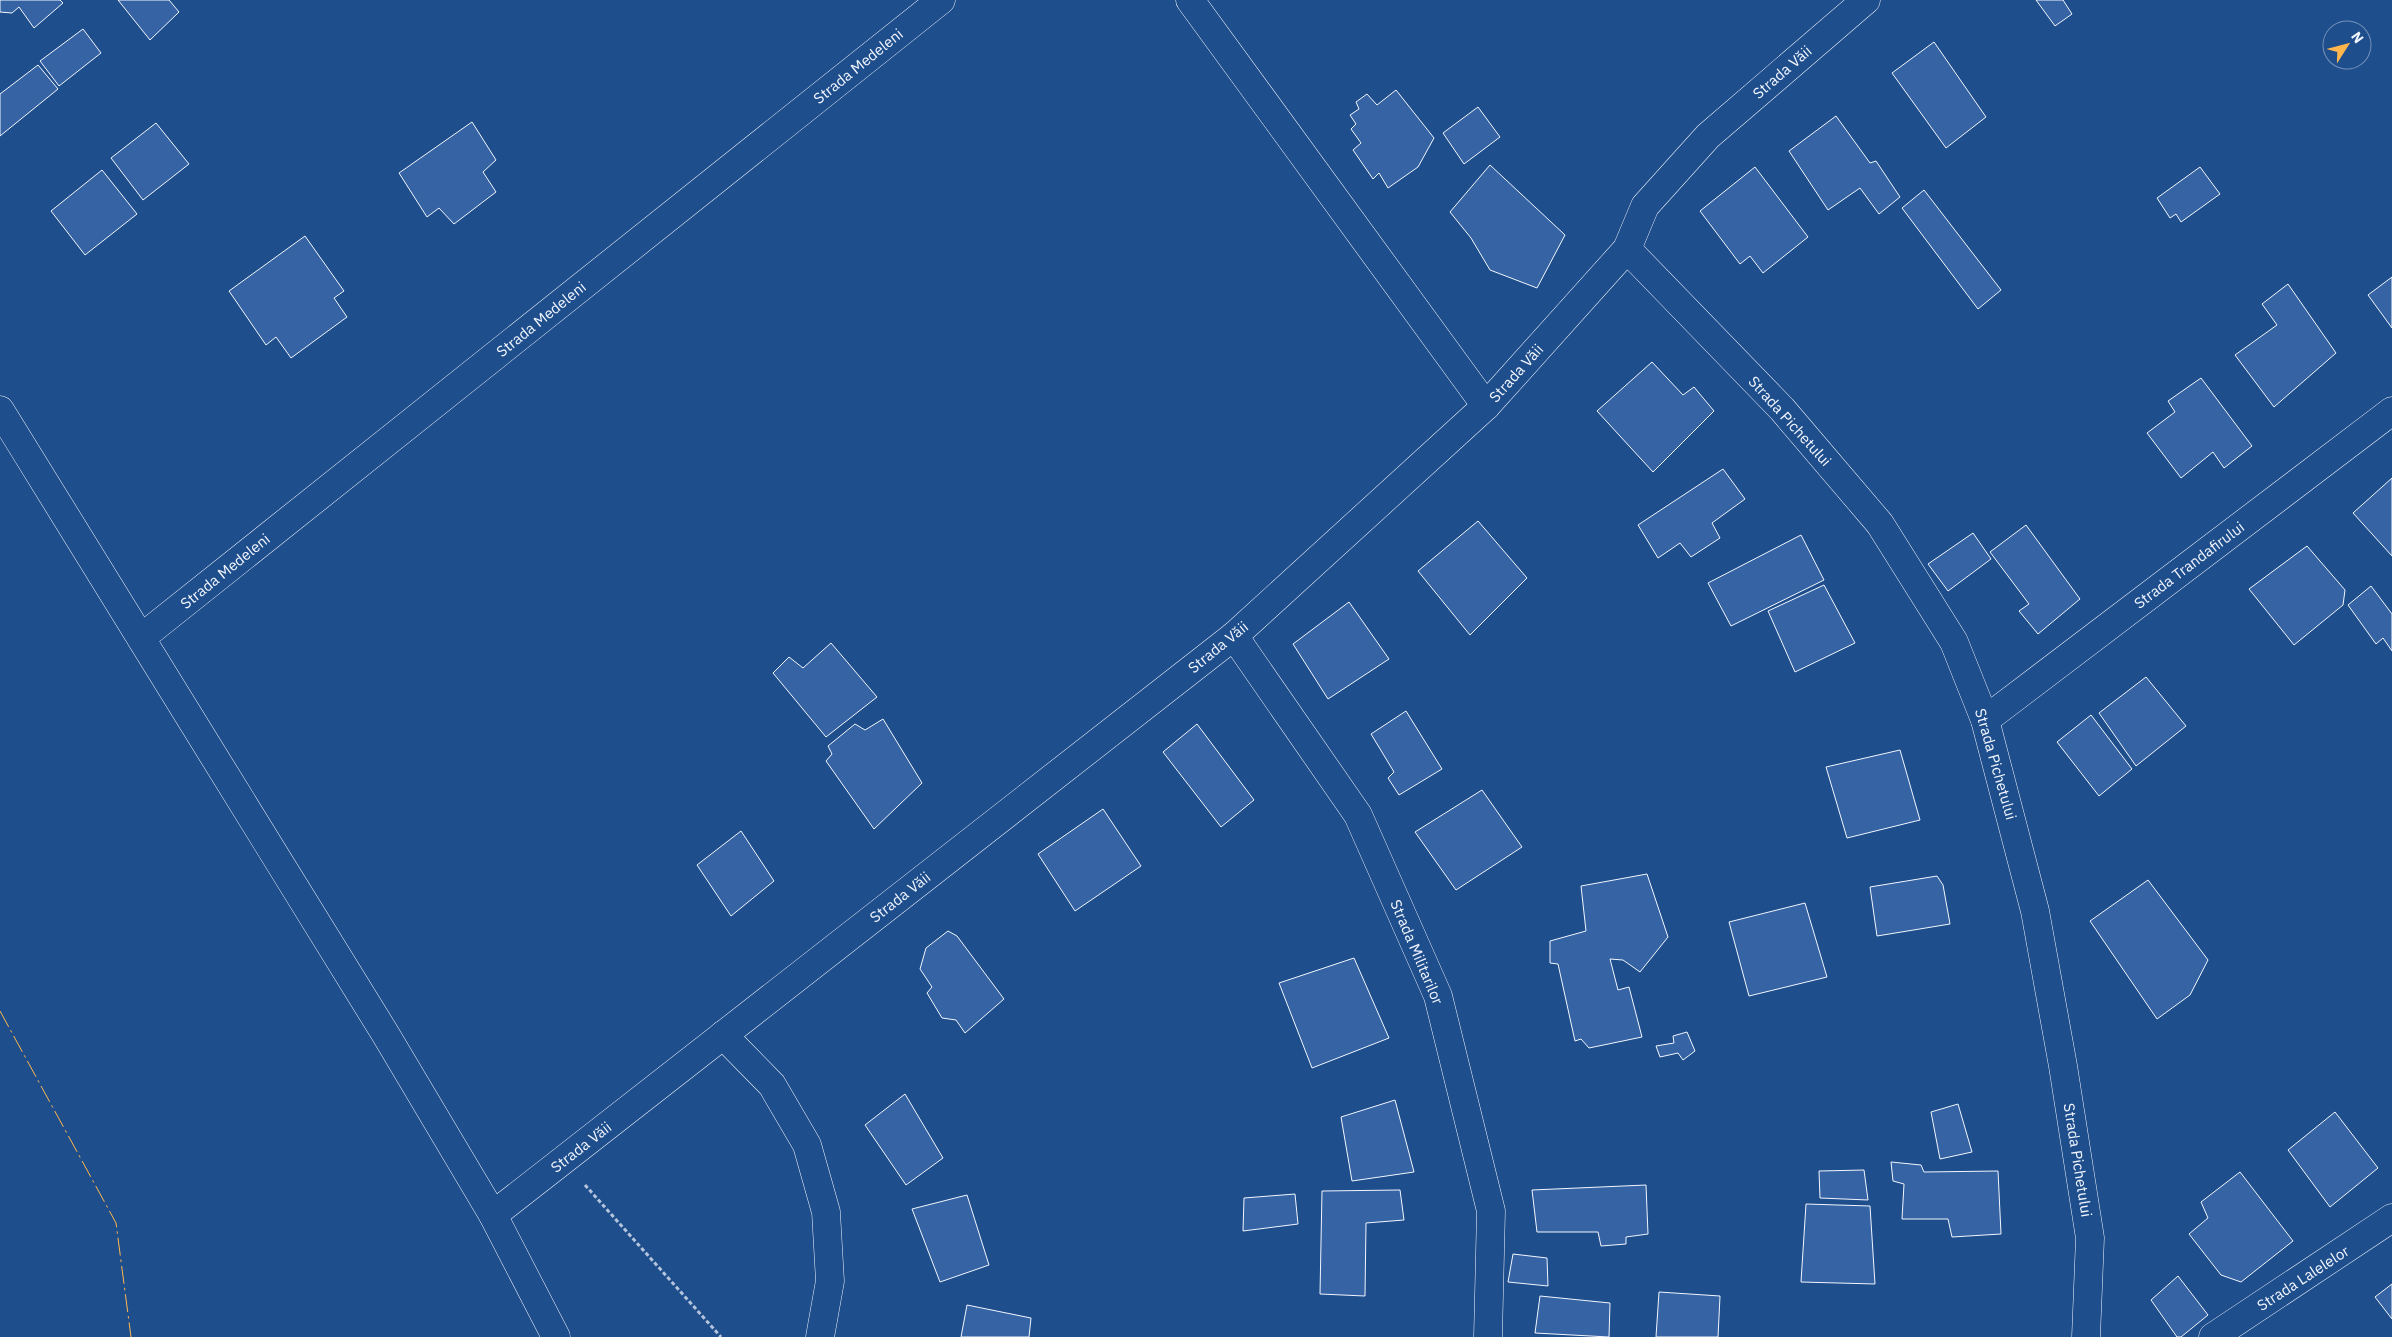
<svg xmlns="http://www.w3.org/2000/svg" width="2392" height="1337" viewBox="0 0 2392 1337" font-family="'IBM Plex Sans',sans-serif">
<rect width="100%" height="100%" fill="#1f4e8c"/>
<g fill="#3563a3" stroke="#f2f6ff">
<polygon points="0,0 60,0 63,3 34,28 19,7 12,13 0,12"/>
<polygon points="118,0 169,0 179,12 150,40"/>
<polygon points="2036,0 2063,0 2072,14 2055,26"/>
<polygon points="83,29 101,53 59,86 40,61"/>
<polygon points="1934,42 1986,117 1946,148 1892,73"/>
<polygon points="38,65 58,89 0,136 0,94"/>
<polygon points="1396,90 1434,138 1418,167 1388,188 1379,173 1373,179 1353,150 1361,143 1351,129 1356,124 1350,115 1359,109 1356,102 1367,94 1377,105"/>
<polygon points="1478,107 1500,137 1464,164 1443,133"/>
<polygon points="1836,116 1870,163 1876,161 1900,197 1879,214 1860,188 1828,210 1789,151"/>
<polygon points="472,122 496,160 483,172 496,192 454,224 439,208 427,217 399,173"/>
<polygon points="156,123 189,164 143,200 111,158"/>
<polygon points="1490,165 1565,235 1537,288 1490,270 1471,238 1450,212"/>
<polygon points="1755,167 1808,237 1763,273 1750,256 1740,264 1700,211"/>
<polygon points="2200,167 2220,194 2181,222 2176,214 2170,218 2157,198"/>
<polygon points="102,170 137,214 85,255 51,211"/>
<polygon points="1924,190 2001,290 1978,309 1902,208"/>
<polygon points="305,236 344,291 334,298 347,317 291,358 276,337 266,345 229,291"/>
<polygon points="2392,277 2392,328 2368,295"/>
<polygon points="2288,284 2336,353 2274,407 2235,355 2277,325 2262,304"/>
<polygon points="1652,362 1683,395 1694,387 1714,411 1653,472 1597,411"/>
<polygon points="2201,378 2252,446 2224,468 2213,452 2181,478 2147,433 2175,412 2168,401"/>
<polygon points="1723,469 1745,499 1712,523 1720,538 1691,557 1680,543 1658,558 1638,525"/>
<polygon points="2392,478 2392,556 2353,513"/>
<polygon points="1478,521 1527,578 1470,635 1418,571"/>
<polygon points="2026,525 2080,599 2038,634 2019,611 2029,604 1990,552"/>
<polygon points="1973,533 1991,559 1948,591 1928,564"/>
<polygon points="1801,535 1824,580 1731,626 1708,583"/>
<polygon points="2307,546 2345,590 2343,605 2294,645 2249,589"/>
<polygon points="1824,585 1855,643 1795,672 1768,611"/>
<polygon points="2371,586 2392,614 2392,651 2383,638 2376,644 2348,605"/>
<polygon points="1349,602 1389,659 1328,699 1293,644"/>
<polygon points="831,643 877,697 826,737 773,673 789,657 803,668"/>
<polygon points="2146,677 2186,726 2136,766 2099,713"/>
<polygon points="1406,711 1442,769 1399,795 1388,778 1394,772 1371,734"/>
<polygon points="2091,715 2132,769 2099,796 2057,742"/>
<polygon points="883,719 922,783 874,829 826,761 832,754 828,746 855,724 865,730"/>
<polygon points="1197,724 1254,800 1221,827 1163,752"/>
<polygon points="1900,750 1920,820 1847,838 1826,767"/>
<polygon points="1482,790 1522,847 1456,890 1415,832"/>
<polygon points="1103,809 1141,866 1075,911 1038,854"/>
<polygon points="741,831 774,881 731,916 697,865"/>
<polygon points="1647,874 1668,937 1640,972 1623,960 1610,959 1618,990 1629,987 1642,1037 1589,1048 1581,1039 1575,1041 1558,964 1550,963 1550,941 1586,931 1581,886"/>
<polygon points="1937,876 1943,885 1950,924 1877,936 1870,887"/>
<polygon points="2148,880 2208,960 2190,995 2157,1019 2090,921"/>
<polygon points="1805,903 1827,977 1749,996 1729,922"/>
<polygon points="948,931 957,936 1004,999 965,1033 956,1020 942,1018 927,993 932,987 920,969 926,948"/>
<polygon points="1354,958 1389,1038 1312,1068 1279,983"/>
<polygon points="1687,1032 1695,1051 1683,1060 1678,1053 1660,1057 1656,1046 1674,1043 1673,1036"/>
<polygon points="905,1094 943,1158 906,1185 865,1125"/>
<polygon points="1395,1100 1414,1172 1352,1181 1341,1117"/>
<polygon points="1958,1104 1972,1152 1940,1159 1931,1112"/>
<polygon points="2335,1112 2378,1168 2330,1207 2288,1150"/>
<polygon points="1891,1162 1921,1165 1924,1172 1998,1171 2001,1234 1952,1237 1948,1219 1902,1219 1904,1184 1893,1181"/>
<polygon points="1864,1170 1868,1200 1820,1198 1819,1171"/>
<polygon points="2240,1172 2293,1241 2241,1282 2221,1275 2189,1234 2208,1218 2201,1202"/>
<polygon points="1646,1185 1648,1234 1626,1237 1626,1244 1601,1246 1598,1232 1537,1232 1532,1190"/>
<polygon points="1400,1190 1404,1220 1366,1223 1365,1296 1320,1294 1322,1191"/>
<polygon points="1295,1194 1298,1224 1243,1231 1244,1198"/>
<polygon points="967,1195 989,1265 940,1282 912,1209"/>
<polygon points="1806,1204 1870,1206 1875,1284 1801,1282"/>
<polygon points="1513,1254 1547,1258 1548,1286 1508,1282"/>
<polygon points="2178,1276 2208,1315 2181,1337 2177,1337 2151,1300"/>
<polygon points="2392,1284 2392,1319 2375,1297"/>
<polygon points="1659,1292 1720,1296 1718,1337 1656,1337"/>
<polygon points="1540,1296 1610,1303 1609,1337 1535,1333"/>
<polygon points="967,1305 1031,1318 1029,1337 961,1337"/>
</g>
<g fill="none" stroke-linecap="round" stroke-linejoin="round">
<g stroke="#f2f6ff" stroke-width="29">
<g id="minor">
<polyline points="1190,0 1486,406"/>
<polyline points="1627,249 1782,409 1880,524 1954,642 1985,720 2035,911 2063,1066 2090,1238 2086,1337"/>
<polyline points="1234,636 1358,815 1438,996 1491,1211 1488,1337"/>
<polyline points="141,638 941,0"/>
<polyline points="1985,720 2392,411"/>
<polyline points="723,1035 772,1085 807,1145 826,1212 830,1281 820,1337"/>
<polyline points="493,1215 1234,636 1486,406 1627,249 1645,206 1708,136 1866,0"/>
<polyline points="2213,1337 2392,1218"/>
</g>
</g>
<g stroke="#f2f6ff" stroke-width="29">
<polyline id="secondary" points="0,410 386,1035 493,1215 556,1337"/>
</g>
<polyline stroke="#b3c4dc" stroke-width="3" stroke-dasharray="4 2.5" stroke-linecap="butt" points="585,1185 721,1337"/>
<use href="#minor" stroke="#1f4e8c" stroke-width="28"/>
<use href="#secondary" stroke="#1f4e8c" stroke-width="28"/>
<polyline stroke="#ffb74d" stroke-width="1" stroke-dasharray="18 4 2.5 4" stroke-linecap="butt" points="0,1011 116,1223 131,1337"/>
</g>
<g text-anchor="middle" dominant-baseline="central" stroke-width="4" stroke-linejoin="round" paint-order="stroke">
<g font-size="15" fill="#f2f6ff" stroke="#1f4e8c">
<text transform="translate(858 66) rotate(-39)">Strada Medeleni</text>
<text transform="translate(1782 72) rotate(-41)">Strada Văii</text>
<text transform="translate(541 319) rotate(-39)">Strada Medeleni</text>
<text transform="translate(1516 373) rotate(-48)">Strada Văii</text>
<text transform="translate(1790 421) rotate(48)">Strada Pichetului</text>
<text transform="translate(2189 565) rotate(-37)">Strada Trandafirului</text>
<text transform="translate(225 571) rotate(-39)">Strada Medeleni</text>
<text transform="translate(1218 647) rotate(-39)">Strada Văii</text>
<text transform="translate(1996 764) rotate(74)">Strada Pichetului</text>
<text transform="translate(900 897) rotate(-38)">Strada Văii</text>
<text transform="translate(1417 952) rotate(67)">Strada Militarilor</text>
<text transform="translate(581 1147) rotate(-38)">Strada Văii</text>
<text transform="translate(2078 1160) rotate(81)">Strada Pichetului</text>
<text transform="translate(2303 1278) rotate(-33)">Strada Lalelelor</text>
</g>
</g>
<g transform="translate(2347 45) rotate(54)"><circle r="24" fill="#1f4e8c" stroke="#7391ba"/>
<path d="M0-4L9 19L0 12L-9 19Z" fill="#ffb74d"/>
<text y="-8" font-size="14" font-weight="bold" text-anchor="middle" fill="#f2f6ff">N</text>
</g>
</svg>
